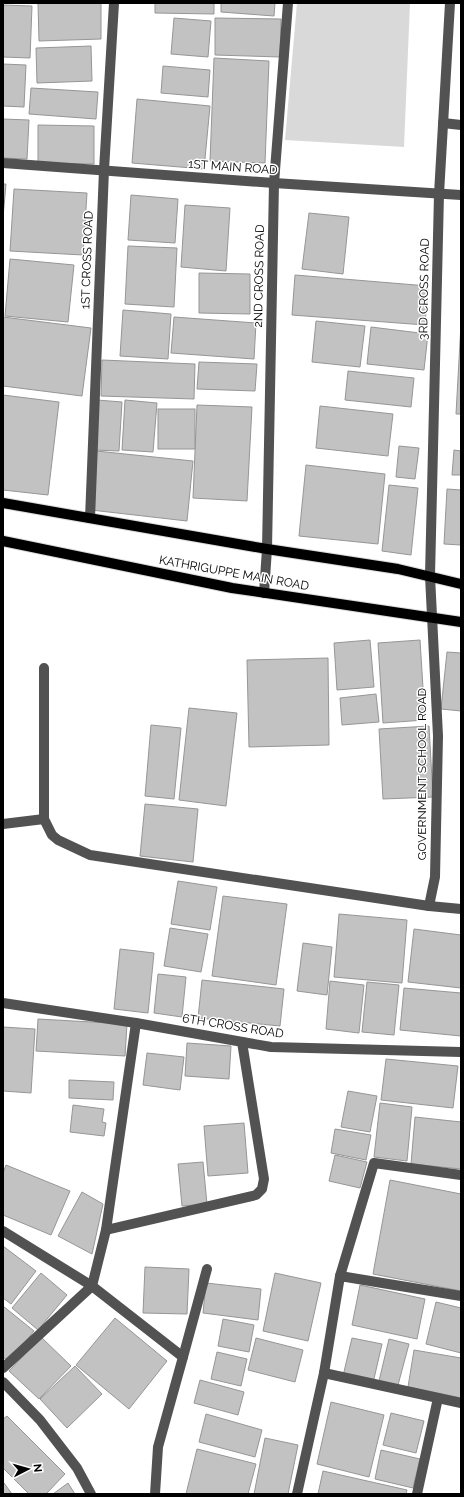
<svg xmlns="http://www.w3.org/2000/svg" width="464" height="1497" viewBox="0 0 464 1497" font-family="Raleway,sans-serif">
<rect width="100%" height="100%" fill="#fff"/>
<polygon fill="#d9d9d9" points="297,3 410,3 404,147 285,140"/>
<g fill="#c2c2c2" stroke="#969696">
<polygon points="38,3 101,3 101,39 39,41"/>
<polygon points="155,3 214,3 214,14 155,13"/>
<polygon points="221,3 275,3 274,16 221,12"/>
<polygon points="3,5 32,6 30,58 3,57"/>
<polygon points="174,18 211,21 208,57 171,54"/>
<polygon points="215,18 281,19 280,57 215,55"/>
<polygon points="91,46 92,81 37,83 36,48"/>
<polygon points="214,58 269,61 265,163 210,161"/>
<polygon points="3,64 26,65 24,107 3,106"/>
<polygon points="163,66 210,70 208,97 161,93"/>
<polygon points="31,88 98,92 96,119 29,114"/>
<polygon points="137,99 210,106 204,169 132,163"/>
<polygon points="3,119 29,120 27,159 3,158"/>
<polygon points="38,125 94,126 94,164 38,163"/>
<polygon points="3,184 6,184 3,217"/>
<polygon points="14,189 87,193 83,255 10,251"/>
<polygon points="131,195 178,199 175,243 128,240"/>
<polygon points="185,205 230,208 226,271 181,267"/>
<polygon points="309,213 349,217 343,274 302,269"/>
<polygon points="128,246 177,248 174,307 125,304"/>
<polygon points="10,259 74,265 68,322 5,316"/>
<polygon points="199,273 250,274 250,314 199,313"/>
<polygon points="295,275 428,286 425,325 292,315"/>
<polygon points="123,310 171,314 168,359 120,356"/>
<polygon points="3,317 91,328 82,396 3,386"/>
<polygon points="174,317 256,323 254,359 171,353"/>
<polygon points="316,321 365,326 360,367 312,362"/>
<polygon points="461,324 461,414 456,414"/>
<polygon points="371,327 428,334 424,370 367,364"/>
<polygon points="102,360 195,364 194,399 101,396"/>
<polygon points="199,362 257,364 255,391 197,389"/>
<polygon points="348,371 414,378 411,407 345,400"/>
<polygon points="3,395 59,402 48,495 3,490"/>
<polygon points="97,400 122,402 119,451 94,450"/>
<polygon points="125,400 157,403 153,452 122,450"/>
<polygon points="197,405 252,407 247,501 193,498"/>
<polygon points="320,406 393,414 388,456 316,448"/>
<rect x="158" y="409" width="37" height="40"/>
<polygon points="399,446 419,448 415,479 396,477"/>
<polygon points="454,450 461,451 461,475 452,475"/>
<polygon points="96,451 193,461 187,521 91,510"/>
<polygon points="306,465 385,474 378,544 299,536"/>
<polygon points="389,485 418,488 411,555 382,551"/>
<polygon points="447,489 461,490 461,545 444,544"/>
<polygon points="370,640 374,687 337,690 334,643"/>
<polygon points="420,640 425,720 383,723 378,643"/>
<polygon points="447,652 461,653 461,711 441,709"/>
<polygon points="328,658 329,745 249,747 247,660"/>
<polygon points="376,694 379,722 342,725 340,698"/>
<polygon points="189,708 237,713 226,806 179,800"/>
<polygon points="151,725 181,728 174,799 145,796"/>
<polygon points="429,726 433,797 383,799 379,729"/>
<polygon points="145,804 198,809 193,862 140,856"/>
<polygon points="178,881 217,887 210,930 171,924"/>
<polygon points="223,896 287,904 276,985 212,976"/>
<polygon points="339,914 407,920 402,983 334,977"/>
<polygon points="170,928 208,934 201,972 164,966"/>
<polygon points="414,929 461,935 461,988 408,982"/>
<polygon points="303,943 332,947 327,995 297,991"/>
<polygon points="120,949 154,953 148,1013 114,1009"/>
<polygon points="158,974 186,977 182,1017 154,1013"/>
<polygon points="202,980 284,989 280,1026 198,1018"/>
<polygon points="330,981 364,985 359,1033 326,1029"/>
<polygon points="367,982 399,985 394,1035 362,1032"/>
<polygon points="404,988 461,993 461,1036 400,1030"/>
<polygon points="38,1019 127,1024 125,1056 36,1051"/>
<polygon points="3,1027 35,1029 31,1093 3,1091"/>
<polygon points="187,1043 231,1046 229,1079 185,1076"/>
<polygon points="147,1053 184,1057 180,1090 143,1085"/>
<polygon points="386,1059 458,1066 453,1108 381,1100"/>
<polygon points="69,1080 114,1082 113,1100 69,1098"/>
<polygon points="348,1091 377,1096 370,1132 341,1127"/>
<polygon points="380,1103 412,1107 407,1161 374,1157"/>
<polygon points="73,1105 104,1109 102,1122 106,1123 104,1136 70,1132"/>
<polygon points="415,1117 461,1122 461,1169 411,1164"/>
<polygon points="244,1123 248,1173 208,1176 204,1126"/>
<polygon points="335,1129 371,1135 366,1160 331,1153"/>
<polygon points="335,1155 367,1162 360,1188 329,1181"/>
<polygon points="203,1162 207,1204 182,1206 178,1164"/>
<polygon points="6,1165 70,1191 51,1235 3,1215 3,1173"/>
<polygon points="390,1180 461,1194 461,1291 373,1274"/>
<polygon points="82,1192 103,1204 92,1254 58,1236"/>
<polygon points="3,1246 36,1271 11,1304 3,1298"/>
<polygon points="145,1267 189,1269 187,1314 143,1313"/>
<polygon points="41,1273 67,1295 38,1330 12,1308"/>
<polygon points="275,1273 321,1283 308,1341 263,1331"/>
<polygon points="206,1283 261,1289 258,1320 203,1313"/>
<polygon points="360,1285 425,1299 417,1339 352,1325"/>
<polygon points="436,1302 461,1308 461,1353 426,1344"/>
<polygon points="3,1306 34,1331 9,1362 3,1357"/>
<polygon points="115,1318 167,1361 129,1409 76,1365"/>
<polygon points="223,1319 254,1325 249,1352 218,1346"/>
<polygon points="41,1337 71,1366 39,1399 9,1371"/>
<polygon points="256,1338 303,1350 295,1382 248,1370"/>
<polygon points="352,1338 382,1344 373,1383 343,1376"/>
<polygon points="389,1339 409,1344 398,1385 379,1381"/>
<polygon points="414,1350 461,1358 461,1398 408,1387"/>
<polygon points="217,1352 247,1359 241,1386 211,1379"/>
<polygon points="75,1366 102,1394 67,1428 40,1399"/>
<polygon points="200,1380 244,1392 238,1415 194,1403"/>
<polygon points="331,1402 384,1415 369,1477 317,1464"/>
<polygon points="391,1413 424,1421 416,1453 383,1445"/>
<polygon points="206,1414 262,1430 255,1457 199,1442"/>
<polygon points="7,1416 65,1474 46,1494 29,1494 3,1468 3,1419"/>
<polygon points="265,1438 298,1445 288,1494 254,1494"/>
<polygon points="197,1449 256,1464 248,1494 186,1494"/>
<polygon points="381,1450 420,1459 413,1488 375,1479"/>
<polygon points="323,1471 407,1490 406,1494 318,1494"/>
<polygon points="3,1483 4,1483 12,1494 3,1494"/>
<polygon points="68,1483 75,1494 53,1494"/>
</g>
<g fill="none" stroke-linecap="round" stroke-linejoin="round">
<g stroke="#dbdbdb" stroke-width="12">
<g id="major">
<polyline points="3,503 267,549 398,569 461,584"/>
<polyline points="3,541 232,588 461,622"/>
</g>
</g>
<g stroke="#525252" stroke-width="10">
<polyline points="443,123 461,125"/>
<polyline points="3,163 274,183 461,195"/>
<polyline points="90,518 104,170 114,3"/>
<polyline points="264,593 267,549 274,183 288,3"/>
<polyline points="44,668 44,819 52,835 58,840 90,855 429,906 461,909"/>
<polyline points="3,824 44,819"/>
<polyline points="429,906 435,877 438,736 430,576 439,194 450,3"/>
<polyline points="3,1003 136,1023 271,1047 461,1052"/>
<polyline points="106,1230 256,1195 262,1189 264,1179 242,1042"/>
<polyline points="3,1231 92,1286 183,1357 158,1447 155,1494"/>
<polyline points="340,1276 374,1163 461,1175"/>
<polyline points="183,1357 207,1269"/>
<polyline points="3,1368 92,1286 106,1230 136,1023"/>
<polyline points="324,1373 461,1403"/>
<polyline points="3,1382 40,1420 77,1468 91,1494"/>
<polyline points="297,1494 324,1373 340,1276 461,1296"/>
<polyline points="417,1494 438,1398"/>
</g>
<use href="#major" stroke="#000" stroke-width="10"/>
</g>
<g text-anchor="middle" dominant-baseline="central" stroke-width="3" stroke-linejoin="round" paint-order="stroke">
<g font-size="12" fill="#000" stroke="#fff">
<text transform="translate(233 167) rotate(4)">1ST MAIN ROAD</text>
<text transform="translate(87 260) rotate(-88)">1ST CROSS ROAD</text>
<text transform="translate(259 276) rotate(-89)">2ND CROSS ROAD</text>
<text transform="translate(424 289) rotate(-89)">3RD CROSS ROAD</text>
<text transform="translate(234 573) rotate(10)">KATHRIGUPPE MAIN ROAD</text>
<text transform="translate(422 774) rotate(-90)">GOVERNMENT SCHOOL ROAD</text>
<text transform="translate(233 1026) rotate(9)">6TH CROSS ROAD</text>
</g>
</g>
<rect width="464" height="1497" fill="none" stroke="#000000" stroke-width="8"/>
<g transform="translate(28 1469) rotate(84)" stroke="#ffffff" stroke-width="3" paint-order="stroke">
<path d="M0-3L7 15L0 10L-7 15Z" fill="#000000"/>
<text y="-6" font-size="11" font-weight="bold" text-anchor="middle" fill="#000000">N</text>
</g>
</svg>
